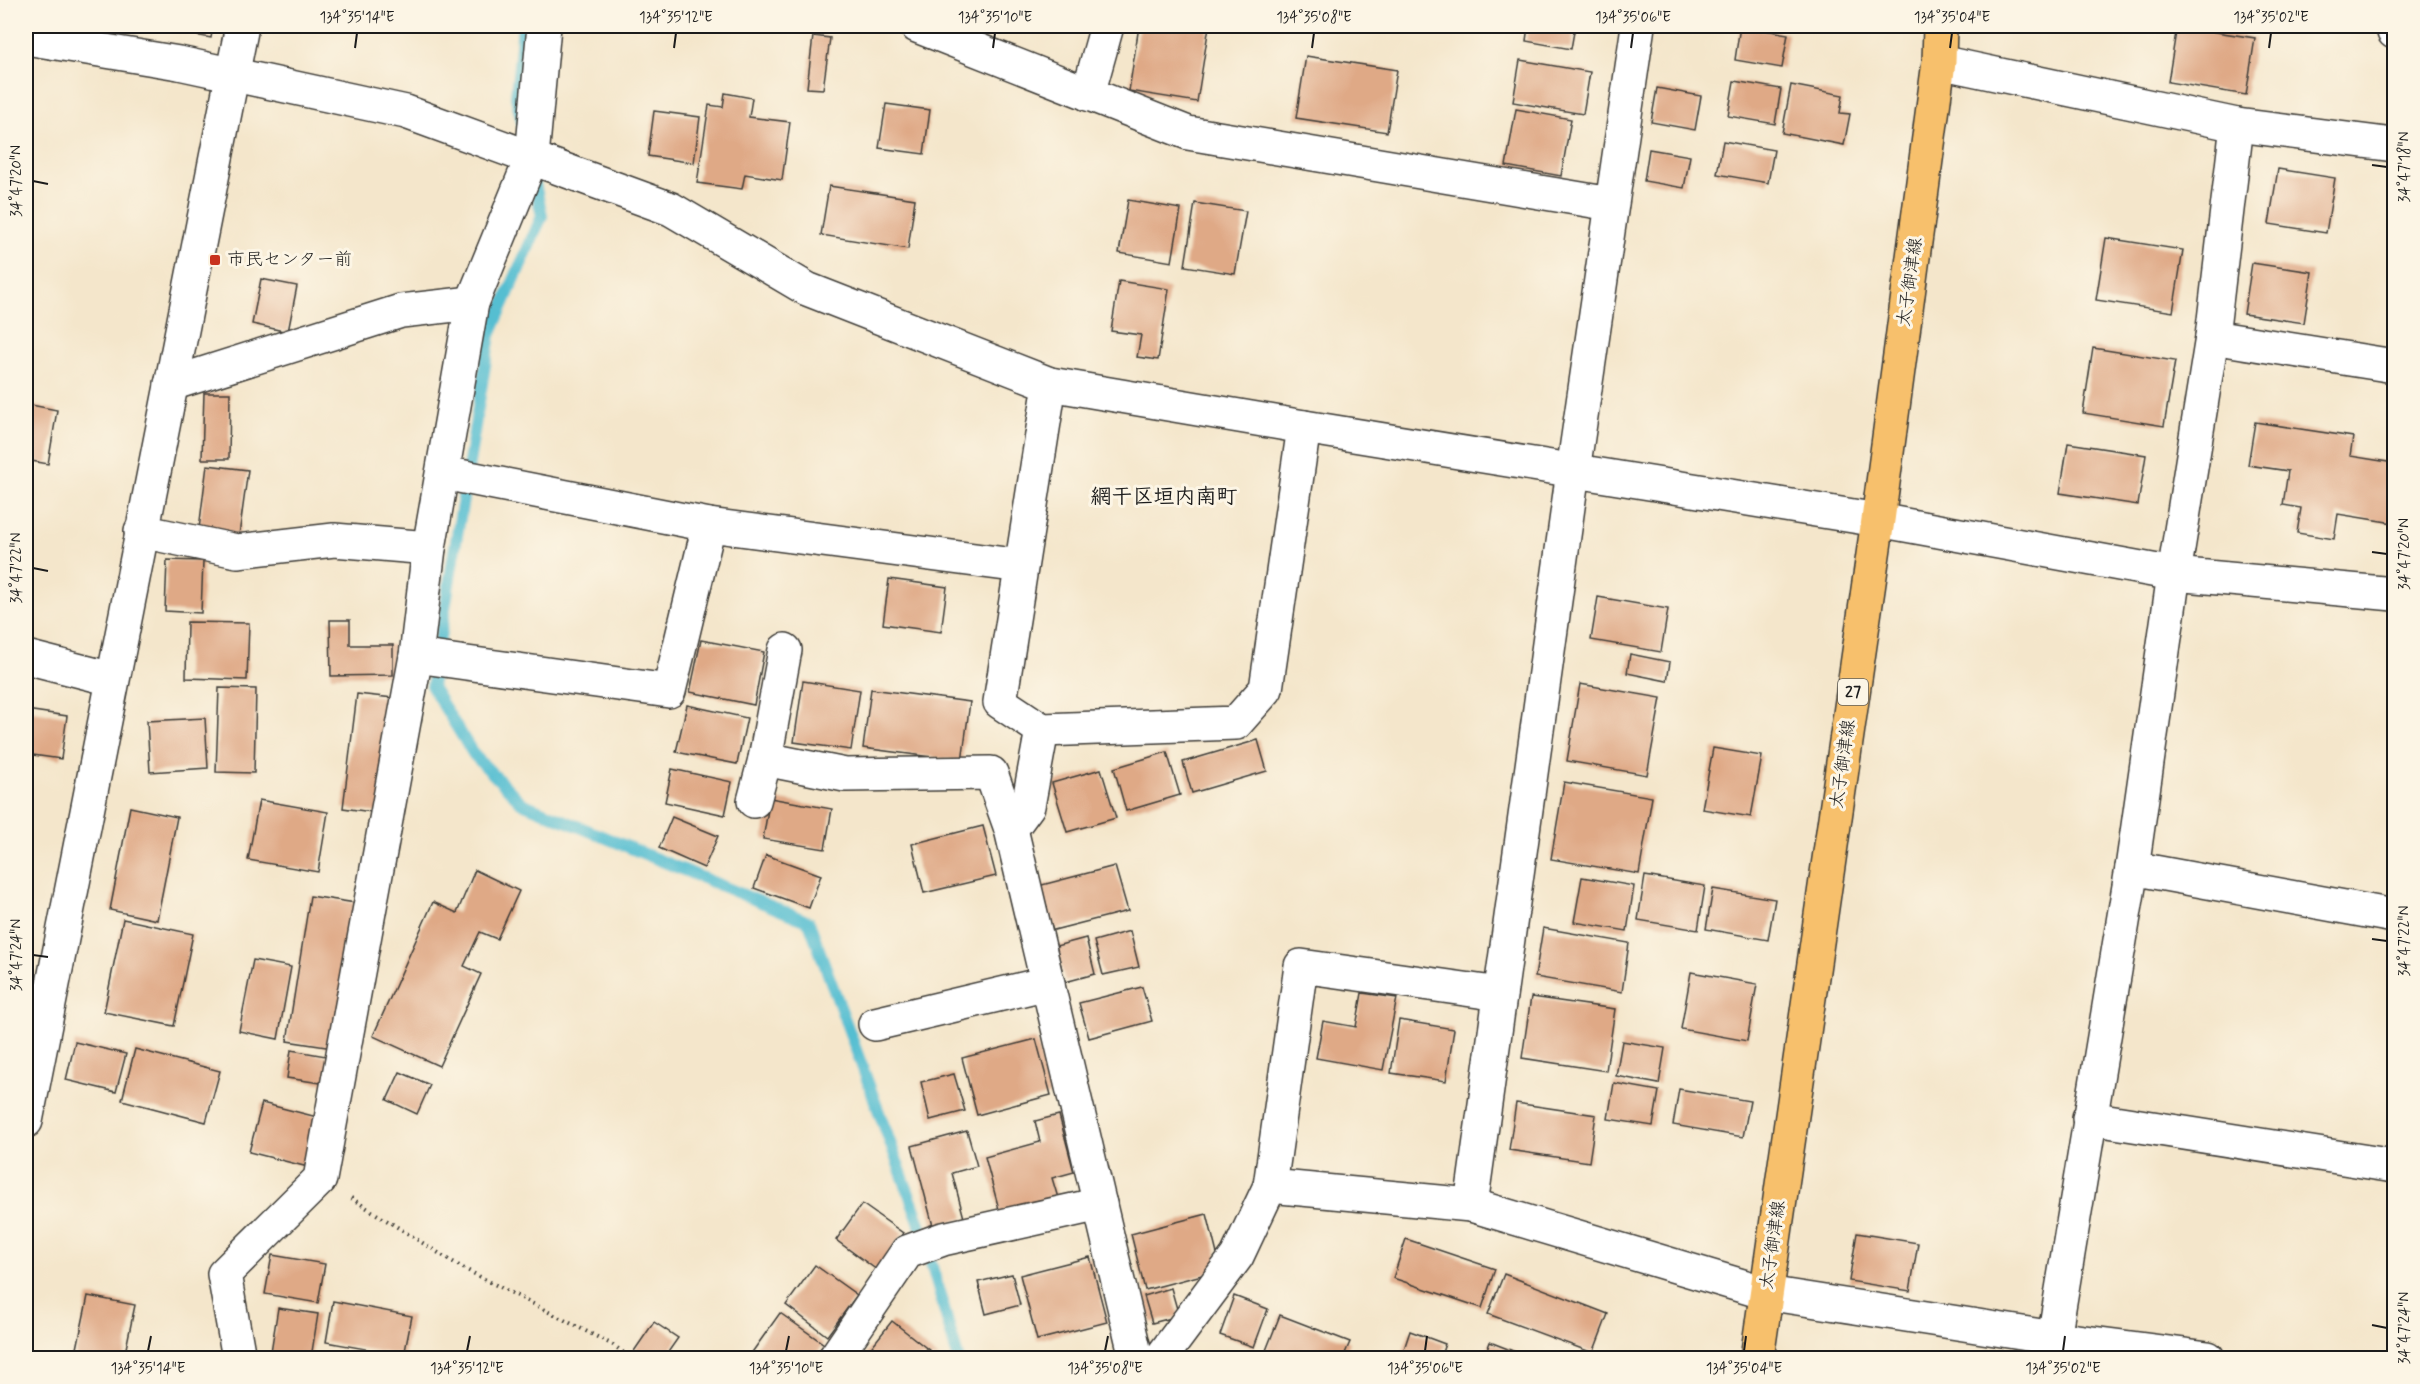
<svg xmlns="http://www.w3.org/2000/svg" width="2420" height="1384" viewBox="0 0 2420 1384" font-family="Mynerve,'Klee One',sans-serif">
<rect width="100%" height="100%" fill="#fcf5e5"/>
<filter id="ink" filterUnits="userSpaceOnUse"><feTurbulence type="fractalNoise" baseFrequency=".0167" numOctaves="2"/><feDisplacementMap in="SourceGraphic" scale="12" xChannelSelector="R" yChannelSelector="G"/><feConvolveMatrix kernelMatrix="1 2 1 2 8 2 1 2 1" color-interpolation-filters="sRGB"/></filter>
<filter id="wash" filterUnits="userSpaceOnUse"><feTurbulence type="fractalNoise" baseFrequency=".008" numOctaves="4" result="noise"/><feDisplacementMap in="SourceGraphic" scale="24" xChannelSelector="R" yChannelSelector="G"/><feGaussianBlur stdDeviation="1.35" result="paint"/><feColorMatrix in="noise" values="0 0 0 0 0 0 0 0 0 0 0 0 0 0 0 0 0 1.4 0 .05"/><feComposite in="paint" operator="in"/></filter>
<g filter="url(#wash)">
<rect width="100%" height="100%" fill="#f4e6cb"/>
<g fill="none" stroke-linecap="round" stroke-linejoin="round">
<g stroke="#55bed1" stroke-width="12">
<polyline points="523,125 516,97 523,26"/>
<polyline points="533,175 542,216 490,335 432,687 474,755 522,803 809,922 919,1221 958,1358"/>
</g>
</g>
<g id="blocks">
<g fill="#dfa986">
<polygon points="167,26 213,26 211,38 166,30"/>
<polygon points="1139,26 1209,26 1197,102 1129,91"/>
<polygon points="1528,26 1575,26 1571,49 1526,41"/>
<polygon points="1740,26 1788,34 1782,68 1735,60"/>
<polygon points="2177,26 2255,38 2246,95 2168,82"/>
<polygon points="813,36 830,38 823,89 807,88"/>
<polygon points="1306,56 1397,70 1387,132 1296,118"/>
<polygon points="1520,60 1590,72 1583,114 1513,102"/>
<polygon points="1734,81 1781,89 1775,124 1728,116"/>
<polygon points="1791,85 1843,95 1840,113 1850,114 1844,145 1782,133"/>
<polygon points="1657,88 1701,96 1695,130 1651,122"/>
<polygon points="725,93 752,98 749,117 790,122 782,180 745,174 742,189 697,183 709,105 723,107"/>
<polygon points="886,104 930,110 924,154 879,148"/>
<polygon points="1516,109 1571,119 1561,176 1506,166"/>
<polygon points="654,111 700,117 694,163 648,156"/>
<polygon points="1723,141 1774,150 1768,183 1717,174"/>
<polygon points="1649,149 1690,156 1684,188 1644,181"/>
<polygon points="2278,169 2335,178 2326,233 2269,224"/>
<polygon points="829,186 915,199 908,249 821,235"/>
<polygon points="26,196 32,197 27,223 26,223"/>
<polygon points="1128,200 1181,209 1172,262 1119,253"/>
<polygon points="1195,203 1246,211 1235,274 1185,266"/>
<polygon points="2106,238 2183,250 2173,312 2096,300"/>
<polygon points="2252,263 2312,272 2304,323 2244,314"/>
<polygon points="261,279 297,286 288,332 252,324"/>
<polygon points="1119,281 1169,289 1158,360 1137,357 1141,335 1111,331"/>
<polygon points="2093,348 2175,361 2164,426 2083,413"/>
<polygon points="204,393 230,393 229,459 202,459"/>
<polygon points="26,404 57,410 48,464 26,460"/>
<polygon points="2255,422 2353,437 2350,456 2394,463 2394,523 2338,514 2334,539 2297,533 2301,508 2283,505 2288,471 2248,465"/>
<polygon points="2068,443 2146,455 2138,505 2060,493"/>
<polygon points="207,465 248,470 239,535 199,529"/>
<polygon points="167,560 203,561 201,613 165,611"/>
<polygon points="889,579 947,587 941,632 883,624"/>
<polygon points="1598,597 1668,609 1661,652 1591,640"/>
<polygon points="330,620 350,620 350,645 393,645 393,675 331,676"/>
<polygon points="187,622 249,623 247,680 186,678"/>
<polygon points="701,640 764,652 754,705 690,692"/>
<polygon points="1630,654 1670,662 1667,681 1627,673"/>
<polygon points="803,681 860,690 851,750 794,742"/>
<polygon points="1580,684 1661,698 1647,775 1567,761"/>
<polygon points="219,688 256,689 254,773 216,772"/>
<polygon points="871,689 970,702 962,761 863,748"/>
<polygon points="357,694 393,698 379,813 343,808"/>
<polygon points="687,705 747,718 737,764 676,752"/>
<polygon points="26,710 67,716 61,759 26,754"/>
<polygon points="205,718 208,768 150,772 147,721"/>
<polygon points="1258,740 1267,771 1192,793 1183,762"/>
<polygon points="1713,748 1762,756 1751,817 1702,809"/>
<polygon points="1167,752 1180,795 1126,811 1114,768"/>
<polygon points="672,769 732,782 725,815 665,802"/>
<polygon points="1101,769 1116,818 1067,832 1052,783"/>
<polygon points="1564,782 1652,797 1639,874 1551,859"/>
<polygon points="770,798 832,809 825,849 763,839"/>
<polygon points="259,800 328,812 318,872 248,860"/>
<polygon points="130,807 177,817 157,920 110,910"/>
<polygon points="672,817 718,836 704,868 659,848"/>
<polygon points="983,826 996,876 924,893 912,844"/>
<polygon points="766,855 821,875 809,908 754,888"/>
<polygon points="1115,866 1128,911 1050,931 1038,886"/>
<polygon points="475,870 519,891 497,939 480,932 464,966 481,974 439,1066 373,1036 433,902 457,913"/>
<polygon points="1645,876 1705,886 1698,930 1638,920"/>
<polygon points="1582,877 1634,886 1627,931 1574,922"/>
<polygon points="1713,889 1775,899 1768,940 1706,929"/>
<polygon points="310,896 362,904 339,1049 287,1041"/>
<polygon points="123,919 193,934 174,1026 104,1012"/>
<polygon points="1543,928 1629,943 1622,992 1535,977"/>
<polygon points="1130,931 1139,967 1103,975 1094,941"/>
<polygon points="1086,938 1095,974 1065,982 1056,946"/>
<polygon points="253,960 291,967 278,1039 239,1031"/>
<polygon points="1691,972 1757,984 1747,1041 1681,1029"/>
<polygon points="1142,987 1152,1021 1089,1038 1079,1003"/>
<polygon points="1362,993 1397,998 1383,1070 1316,1058 1323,1021 1356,1027"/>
<polygon points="1531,997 1615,1009 1606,1071 1522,1058"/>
<polygon points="1399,1020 1454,1029 1446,1081 1391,1073"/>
<polygon points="1036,1039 1051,1095 977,1115 962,1058"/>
<polygon points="1622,1041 1665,1048 1659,1084 1616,1076"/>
<polygon points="75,1042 126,1054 116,1092 66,1080"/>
<polygon points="135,1049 220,1071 206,1122 122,1100"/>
<polygon points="291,1050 332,1057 327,1084 287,1078"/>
<polygon points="400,1072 430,1085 417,1114 387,1100"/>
<polygon points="954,1074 965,1111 930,1120 921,1082"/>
<polygon points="1614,1083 1659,1091 1653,1126 1608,1119"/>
<polygon points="1679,1089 1750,1101 1743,1137 1673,1125"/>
<polygon points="262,1103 325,1119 312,1168 249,1152"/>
<polygon points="1516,1103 1596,1115 1589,1162 1509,1150"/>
<polygon points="1059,1115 1074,1172 1052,1178 1058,1198 1000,1213 985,1157 1040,1142 1035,1121"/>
<polygon points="967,1131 977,1166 952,1173 964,1218 933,1226 912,1146"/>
<polygon points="862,1204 903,1233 877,1270 836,1240"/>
<polygon points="1207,1214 1221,1270 1145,1290 1131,1234"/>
<polygon points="1857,1233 1918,1243 1910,1291 1849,1281"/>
<polygon points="1406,1239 1495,1269 1482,1308 1393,1278"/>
<polygon points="272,1255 325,1264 318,1303 265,1294"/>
<polygon points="1090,1257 1107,1322 1037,1340 1020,1275"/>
<polygon points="815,1265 857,1295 827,1336 786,1305"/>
<polygon points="1012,1274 1020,1305 986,1314 978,1282"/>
<polygon points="1504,1274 1608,1314 1593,1353 1488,1314"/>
<polygon points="1171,1288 1179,1316 1152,1323 1144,1296"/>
<polygon points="88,1296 135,1305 124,1358 75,1358"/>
<polygon points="1234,1296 1268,1309 1254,1347 1220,1335"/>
<polygon points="333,1301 412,1316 404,1356 326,1342"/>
<polygon points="278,1308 318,1314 311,1358 270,1358"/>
<polygon points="780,1313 824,1344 813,1358 748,1358"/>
<polygon points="1280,1315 1350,1342 1343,1358 1263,1358"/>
<polygon points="892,1321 939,1358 870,1358 865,1355"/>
<polygon points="654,1322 678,1338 664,1358 639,1358 632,1354"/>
<polygon points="1410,1331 1445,1344 1440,1358 1401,1358"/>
<polygon points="1490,1342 1531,1358 1484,1358"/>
<polygon points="492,1353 507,1355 507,1358 491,1358"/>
</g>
</g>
</g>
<g filter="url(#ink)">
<use href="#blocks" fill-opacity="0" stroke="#3c3a36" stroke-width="1.5"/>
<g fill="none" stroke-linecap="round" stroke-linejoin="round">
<g stroke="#3c3a36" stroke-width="36">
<g id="minor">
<polyline points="917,26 1188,133 1611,204"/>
<polyline points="1638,26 1573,471 1471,1205 1766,1293 2054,1338 2208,1358"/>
<polyline points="2394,26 2394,32"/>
<polyline points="26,38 179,63 406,112 671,209 807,289 1050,384 1304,427 1878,520 2174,574 2394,594"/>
<polyline points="1939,62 2237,125 2394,145"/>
<polyline points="1088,94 1107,26"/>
<polyline points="2212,337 2394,366"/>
<polyline points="171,384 401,311 472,303"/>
<polyline points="1050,384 1000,702 1042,730 1236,723 1266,689 1304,427"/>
<polyline points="444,473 709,525 1021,566"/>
<polyline points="141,531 237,551 334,540 429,548"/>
<polyline points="416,656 669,691 709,525"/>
<polyline points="26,657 112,679"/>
<polyline points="1042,730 1028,806 1011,829 1134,1349 1133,1358"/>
<polyline points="765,759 845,775 991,773 1011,829"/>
<polyline points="754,801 765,759 785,650"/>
<polyline points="2132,868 2394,916"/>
<polyline points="875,1024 1048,983"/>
<polyline points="2089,1118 2394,1166"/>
<polyline points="26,1121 242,26"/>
<polyline points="1471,1205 1270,1186 1301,966 1500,994"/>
<polyline points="2054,1338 2132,868 2174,574 2212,337 2237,125"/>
<polyline points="239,1358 224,1274 320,1179 416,656 429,548 472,303 532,157 544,26"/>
<polyline points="835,1358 907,1252 943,1239 1100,1204"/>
<polyline points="1161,1358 1237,1256 1270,1186"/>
</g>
</g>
<g stroke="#3c3a36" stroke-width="36">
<polyline id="major" points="1757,1358 1878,520 1939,62 1940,26"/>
</g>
<polyline stroke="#3c3a36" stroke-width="4" stroke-dasharray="1.5 4.5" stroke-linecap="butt" points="351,1198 461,1267 613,1345 631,1358"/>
<use href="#minor" stroke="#fff" stroke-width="33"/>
<use href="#major" stroke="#f7c06c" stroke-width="33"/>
</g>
</g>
<path fill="none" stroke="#1c1c1c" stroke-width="2" d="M355,48L357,33M674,48L676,33M993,48L995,33M1312,48L1314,33M1631,48L1633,33M1950,48L1952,33M2269,48L2271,33M2372,165L2387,167M33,181L48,184M2372,552L2387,554M33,568L48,571M2372,939L2387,941M33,955L48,957M2372,1325L2387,1328M148,1351L151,1336M467,1351L470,1336M786,1351L789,1336M1105,1351L1108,1336M1425,1351L1427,1336M1744,1351L1746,1336M2063,1351L2065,1336"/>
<rect fill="#c8321e" stroke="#fcf5e5" stroke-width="2" x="209" y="254" width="12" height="12" rx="3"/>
<g text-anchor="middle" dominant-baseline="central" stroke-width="6" stroke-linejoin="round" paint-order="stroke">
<rect fill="#fcf5e5" stroke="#5f5d58" stroke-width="1.5" x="1838" y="679" width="30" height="26" rx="4.5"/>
<g font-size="16" font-weight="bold" fill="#1c1c1c">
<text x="1853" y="692">27</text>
</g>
<g font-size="18" fill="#1c1c1c" stroke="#fcf5e5" text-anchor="start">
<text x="227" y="260">市民センター前</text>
</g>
<g font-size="18" fill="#1c1c1c" stroke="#fcf5e5">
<text transform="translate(1910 282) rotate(-82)">太子御津線</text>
<text transform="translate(1843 764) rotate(-82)">太子御津線</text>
<text transform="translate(1773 1245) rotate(-82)">太子御津線</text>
</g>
<g font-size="21" font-weight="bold" fill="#1c1c1c" stroke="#fcf5e5">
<text x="1164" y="497">網干区垣内南町</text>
</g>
</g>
<rect width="2420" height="1384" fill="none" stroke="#fcf5e5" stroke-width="66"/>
<rect x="33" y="33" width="2354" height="1318" fill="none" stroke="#1c1c1c" stroke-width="2"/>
<g font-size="15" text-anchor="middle" fill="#1c1c1c">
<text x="357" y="22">134°35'14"E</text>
<text x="676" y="22">134°35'12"E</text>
<text x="995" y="22">134°35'10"E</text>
<text x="1314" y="22">134°35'08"E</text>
<text x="1633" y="22">134°35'06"E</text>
<text x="1952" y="22">134°35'04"E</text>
<text x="2271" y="22">134°35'02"E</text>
<text transform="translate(2404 167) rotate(-90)" y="5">34°47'18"N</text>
<text transform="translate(16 181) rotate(-90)" y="5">34°47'20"N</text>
<text transform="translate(2404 554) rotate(-90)" y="5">34°47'20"N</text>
<text transform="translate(16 568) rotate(-90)" y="5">34°47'22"N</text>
<text transform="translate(2404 941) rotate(-90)" y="5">34°47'22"N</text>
<text transform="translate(16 955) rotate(-90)" y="5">34°47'24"N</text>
<text transform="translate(2404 1328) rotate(-90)" y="5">34°47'24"N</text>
<text x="148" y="1373">134°35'14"E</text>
<text x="467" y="1373">134°35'12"E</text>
<text x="786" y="1373">134°35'10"E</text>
<text x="1105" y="1373">134°35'08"E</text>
<text x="1425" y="1373">134°35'06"E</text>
<text x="1744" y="1373">134°35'04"E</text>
<text x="2063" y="1373">134°35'02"E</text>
</g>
</svg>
